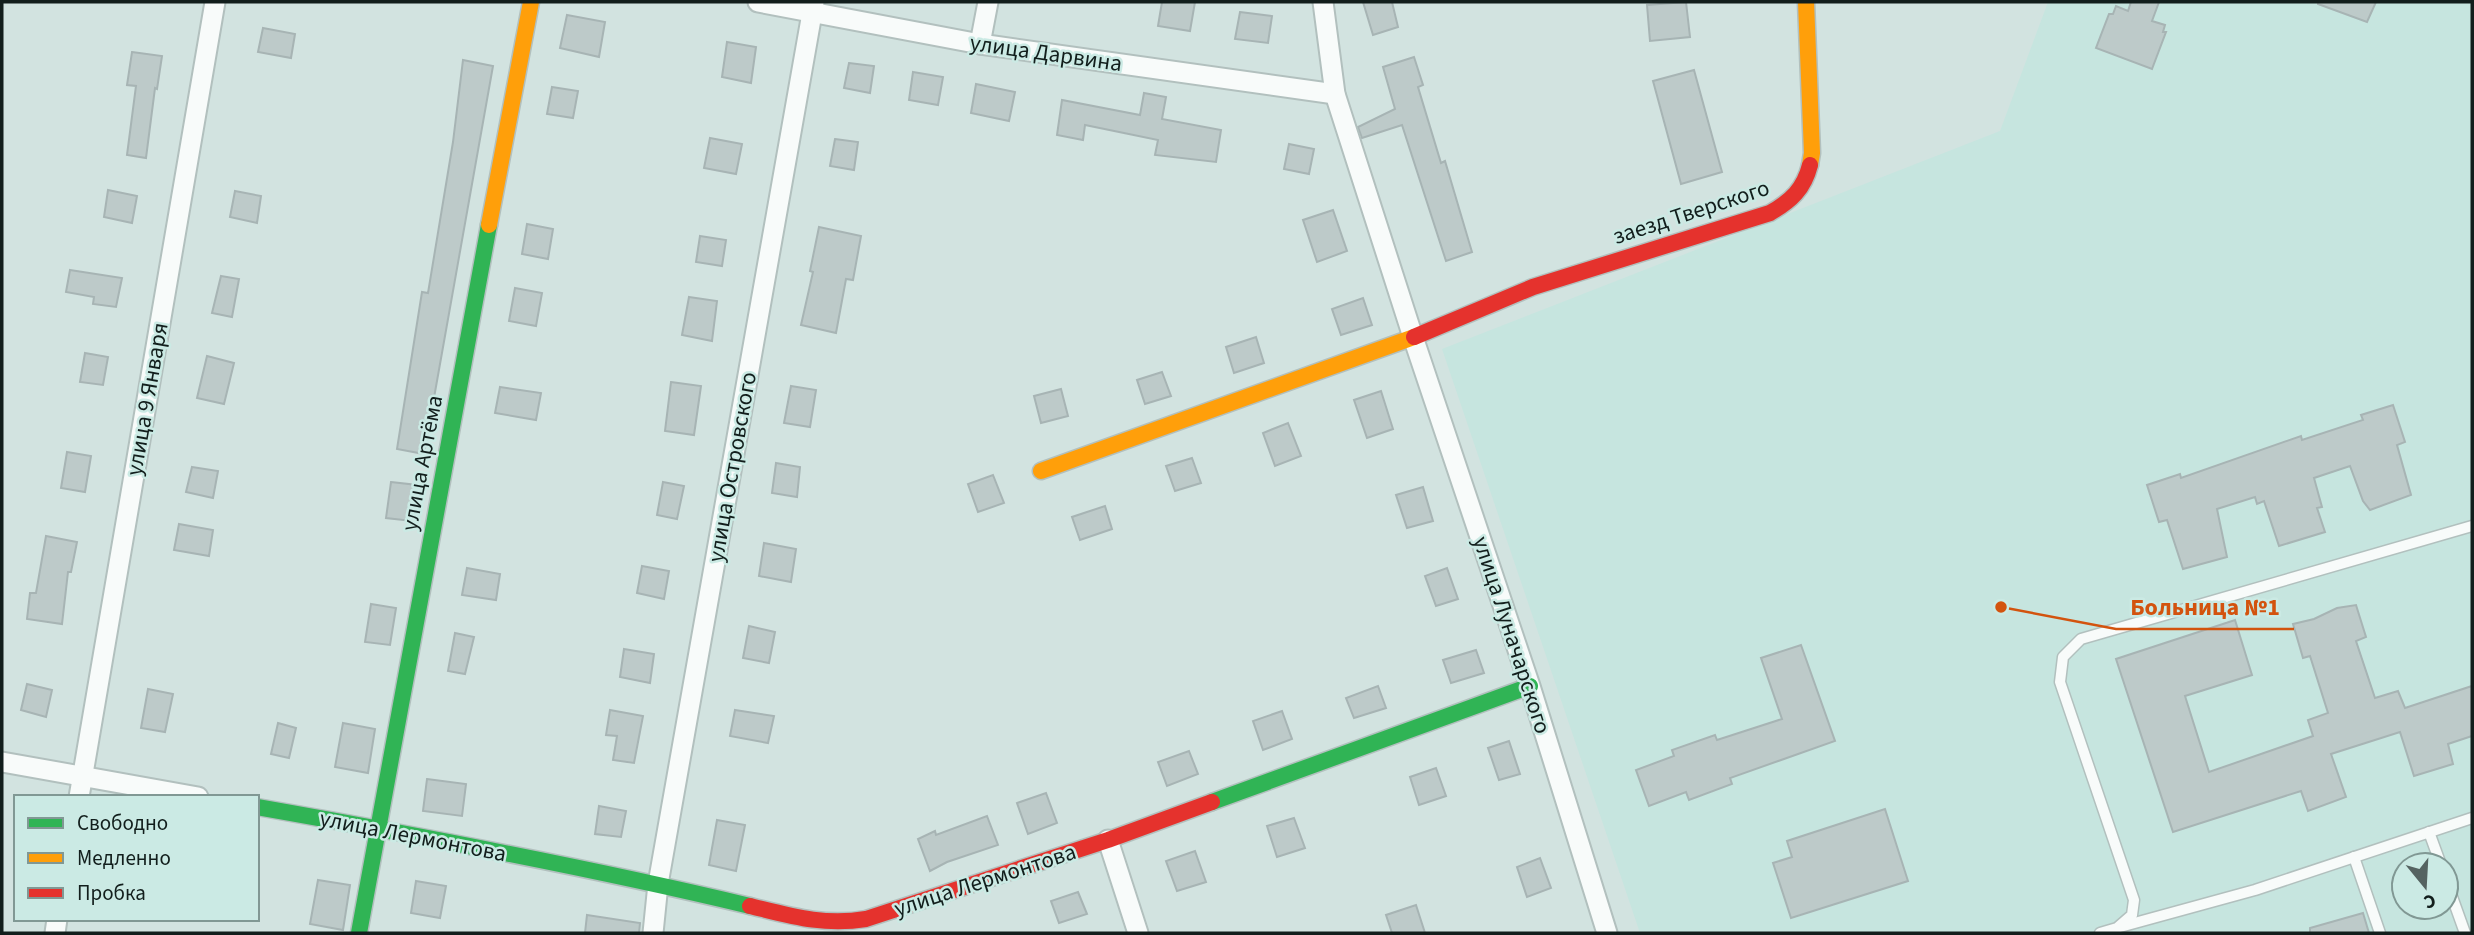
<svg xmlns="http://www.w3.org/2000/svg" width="2474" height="935" viewBox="0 0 2474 935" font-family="'Source Sans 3',sans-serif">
<rect width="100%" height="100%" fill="#d2e3e0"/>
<path fill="#c6e5df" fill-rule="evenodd" d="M2048,2H2472V933H1640L1442,349L2000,131ZM2404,865H2446V907H2404Z"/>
<g fill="#bdcac9" stroke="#a7b4b4" stroke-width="2">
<polygon points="1162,2 1195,2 1190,31 1158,26"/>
<polygon points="1363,2 1392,2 1398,27 1373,35"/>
<polygon points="1686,2 1690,37 1650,41 1647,5"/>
<polygon points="2131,2 2159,2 2152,21 2165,25 2163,32 2166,32 2152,69 2096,48 2109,14 2113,14 2116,6 2128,11"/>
<polygon points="2318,2 2376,2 2367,22 2318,4"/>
<polygon points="1240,12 1272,16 1268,43 1235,39"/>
<polygon points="567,15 605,22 599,57 560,48"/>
<polygon points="263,28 295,34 291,58 258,52"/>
<polygon points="727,42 756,47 751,83 722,77"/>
<polygon points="132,52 162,56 157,89 155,88 146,158 127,155 136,86 127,85"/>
<polygon points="1414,57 1423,85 1418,87 1441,163 1445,161 1472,252 1446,261 1402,125 1362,138 1358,127 1395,109 1383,67"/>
<polygon points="463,60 493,66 424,454 397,449 422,292 428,293 453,142"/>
<polygon points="849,63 874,66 870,93 844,88"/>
<polygon points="1694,70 1722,172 1681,184 1653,81"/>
<polygon points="913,72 943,77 938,105 909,100"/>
<polygon points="976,84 1015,92 1009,121 971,113"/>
<polygon points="552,87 578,91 573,118 547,114"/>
<polygon points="1144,93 1166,97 1162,119 1221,130 1216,162 1155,155 1158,140 1085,125 1083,140 1057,135 1062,100 1140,115"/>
<polygon points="710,138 742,144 736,174 704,168"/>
<polygon points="835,139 858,142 854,170 830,166"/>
<polygon points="1289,144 1314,149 1309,174 1284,169"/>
<polygon points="108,190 137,196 132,223 104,217"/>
<polygon points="235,191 261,196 257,223 230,217"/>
<polygon points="1333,210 1347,251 1317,262 1303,220"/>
<polygon points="527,224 553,229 548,259 522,254"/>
<polygon points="819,227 861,236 853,280 846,279 836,333 801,325 813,272 810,271"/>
<polygon points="700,236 726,240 722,266 696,262"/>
<polygon points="70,270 122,278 116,307 93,304 94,297 66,292"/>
<polygon points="221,276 239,279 232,317 212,313"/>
<polygon points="515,288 542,293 536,326 509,321"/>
<polygon points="689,297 717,301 712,341 682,335"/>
<polygon points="1363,298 1372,325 1341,335 1332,309"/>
<polygon points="1256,337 1264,363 1234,373 1226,347"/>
<polygon points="85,353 108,357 103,385 80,382"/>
<polygon points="207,356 234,363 224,404 197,398"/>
<polygon points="1162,372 1171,396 1145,404 1137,380"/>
<polygon points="671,382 701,386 694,435 665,431"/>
<polygon points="791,386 816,390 810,427 784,423"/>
<polygon points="500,387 541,393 536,420 495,413"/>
<polygon points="1061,389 1068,416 1041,423 1034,396"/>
<polygon points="1381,391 1393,429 1367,438 1354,400"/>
<polygon points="2393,405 2405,442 2397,445 2411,495 2370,510 2363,501 2350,466 2314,478 2322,507 2317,508 2325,532 2279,546 2264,501 2257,504 2255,497 2217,509 2227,557 2183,569 2167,520 2159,522 2147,485 2180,474 2181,478 2301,436 2302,440 2363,420 2361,415"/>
<polygon points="1288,423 1301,456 1275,466 1263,433"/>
<polygon points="67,452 91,456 85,492 61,488"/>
<polygon points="1192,458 1201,483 1175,491 1166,466"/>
<polygon points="776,463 800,467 797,497 772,493"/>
<polygon points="192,467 218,471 213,498 186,492"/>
<polygon points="993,475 1004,503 978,512 968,484"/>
<polygon points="391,482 417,485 412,521 386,518"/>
<polygon points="663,482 684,486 677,519 657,515"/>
<polygon points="1423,487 1433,521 1407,528 1396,495"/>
<polygon points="1105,506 1112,529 1080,540 1072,517"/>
<polygon points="179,524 213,530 209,556 174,550"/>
<polygon points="46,536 77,542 71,572 68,572 62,624 27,619 30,593 36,593"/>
<polygon points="764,543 796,549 791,582 759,576"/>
<polygon points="642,566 669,571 664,599 637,593"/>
<polygon points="467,568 500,574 496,600 462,595"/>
<polygon points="1447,568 1458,599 1436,606 1425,576"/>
<polygon points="371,604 396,608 390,645 365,642"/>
<polygon points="2356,605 2366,637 2356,641 2375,698 2398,691 2405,708 2472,686 2472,736 2448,744 2453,764 2414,776 2400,732 2331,754 2346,797 2308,811 2301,791 2173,832 2116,659 2235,620 2252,675 2185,696 2209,772 2313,736 2308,720 2328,713 2310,656 2303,658 2293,624 2314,619 2337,608"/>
<polygon points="749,626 775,632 769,663 743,658"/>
<polygon points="455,633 474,637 465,674 448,671"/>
<polygon points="1801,645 1835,741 1730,778 1732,784 1689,800 1686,792 1649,806 1636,770 1674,756 1672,750 1715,735 1717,740 1782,719 1761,658"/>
<polygon points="624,649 654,654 650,683 620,677"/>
<polygon points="1476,650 1484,673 1451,683 1443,660"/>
<polygon points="27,684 52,690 46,717 21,710"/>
<polygon points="1378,686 1386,708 1354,718 1346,698"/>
<polygon points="148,689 173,694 165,732 141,728"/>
<polygon points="610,710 643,716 634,763 613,760 617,736 606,735"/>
<polygon points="735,710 774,716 768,743 730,736"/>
<polygon points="1282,711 1292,739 1263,750 1253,721"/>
<polygon points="278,723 296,728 289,758 271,754"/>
<polygon points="343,723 375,729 368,773 335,767"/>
<polygon points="1509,741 1520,774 1499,780 1488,748"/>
<polygon points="1189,751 1198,774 1167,786 1158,762"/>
<polygon points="1436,768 1446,796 1419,805 1410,777"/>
<polygon points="427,779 466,784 462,816 423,811"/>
<polygon points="1046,793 1057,823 1028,834 1017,803"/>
<polygon points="599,806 626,811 621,837 595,834"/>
<polygon points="1885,809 1908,881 1791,918 1773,863 1792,857 1787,841"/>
<polygon points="987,816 998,845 947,862 930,871 918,839 935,831 936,835"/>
<polygon points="1294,818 1305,848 1277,857 1267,826"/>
<polygon points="717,820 745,825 736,871 709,865"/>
<polygon points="1195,851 1206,882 1177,891 1166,861"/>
<polygon points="1540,858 1551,888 1527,897 1517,867"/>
<polygon points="318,880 350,885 343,930 310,924"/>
<polygon points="416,881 446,886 440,918 411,913"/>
<polygon points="1078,892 1087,914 1059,923 1051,901"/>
<polygon points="1416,905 1425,933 1392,933 1386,915"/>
<polygon points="2363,913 2369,933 2310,933 2310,928"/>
<polygon points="587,915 640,923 639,933 585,933"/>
</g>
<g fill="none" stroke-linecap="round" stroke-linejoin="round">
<g stroke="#b2c0be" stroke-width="13">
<g id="lane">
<polyline points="2429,832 2441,865"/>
<polyline points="2354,857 2380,933"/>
<polyline points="2446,880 2465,933"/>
<polyline points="2120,927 2255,890 2472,818"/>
<polyline points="2100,933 2117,928 2132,915 2134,900 2060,682 2063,657 2081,639 2472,526"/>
</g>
</g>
<g stroke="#b2c0be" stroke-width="23">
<g id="street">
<polyline points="758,2 980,44 1335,94"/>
<polyline points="1323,2 1335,94 1413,337 1530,686 1607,933"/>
<polyline points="980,44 988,2"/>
<polyline points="2,762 198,797"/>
<polyline points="79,797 215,2"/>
<polyline points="1108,840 1138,933"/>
<polyline points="55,933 57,919"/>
<polyline points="653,933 658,884 814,2"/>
</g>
</g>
<g stroke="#b2c0be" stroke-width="19">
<g id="fast">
<polyline points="1212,802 1530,686"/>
<path d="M257,807C422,836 587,867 750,906"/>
<polyline points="359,933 489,225"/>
</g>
</g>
<g stroke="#b2c0be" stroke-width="19">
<g id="slow">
<polyline points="1806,2 1812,153 1810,165"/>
<polyline points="489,225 531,2"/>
<polyline points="1041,471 1414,337"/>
</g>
</g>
<g stroke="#b2c0be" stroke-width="19">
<g id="jam">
<path d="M1414,337L1533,287L1770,213C1791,201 1804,189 1810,165"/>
<path d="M750,906C791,916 824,926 866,919L1108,840L1212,802"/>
</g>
</g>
<use href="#lane" stroke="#f8fbfa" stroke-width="10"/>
<use href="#street" stroke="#f8fbfa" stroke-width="19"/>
<use href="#fast" stroke="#30b455" stroke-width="16"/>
<use href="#slow" stroke="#ff9f0a" stroke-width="16"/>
<use href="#jam" stroke="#e5322d" stroke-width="16"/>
</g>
<g text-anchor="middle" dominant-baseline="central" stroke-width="5" stroke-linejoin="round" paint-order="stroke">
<g font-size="23" fill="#121e1c" stroke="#cbeae4">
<text transform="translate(1046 53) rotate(8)">улица Дарвина</text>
<text transform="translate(1691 212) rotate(-18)">заезд Тверского</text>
<text transform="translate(147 399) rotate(-80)">улица 9 Января</text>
<text transform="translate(422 463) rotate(-79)">улица Артёма</text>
<text transform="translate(732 467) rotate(-80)">улица Островского</text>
<text transform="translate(1512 635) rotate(72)">улица Луначарского</text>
<text transform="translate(413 836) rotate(11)">улица Лермонтова</text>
<text transform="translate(985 880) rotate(-18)">улица Лермонтова</text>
</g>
</g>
<path fill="none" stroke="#d3530e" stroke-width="2.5" d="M2001 607L2116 629H2294"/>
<circle fill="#d3530e" stroke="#cbeae4" stroke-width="2.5" cx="2001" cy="607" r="7"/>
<g font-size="24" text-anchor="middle" font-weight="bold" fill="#d3530e" stroke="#cbeae4" stroke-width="5" stroke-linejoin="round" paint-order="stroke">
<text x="2205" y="615">Больница №1</text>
</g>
<rect width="2474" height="935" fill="none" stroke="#121e1c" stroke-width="7"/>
<rect x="14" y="795" width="245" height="126" fill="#cbeae4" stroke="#819894" stroke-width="2"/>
<rect x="28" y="818" width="35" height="10" fill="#30b455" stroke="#819894" stroke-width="2"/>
<text x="77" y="830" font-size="21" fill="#121e1c">Свободно</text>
<rect x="28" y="853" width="35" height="10" fill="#ff9f0a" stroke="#819894" stroke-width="2"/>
<text x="77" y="865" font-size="21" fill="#121e1c">Медленно</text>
<rect x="28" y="888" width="35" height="10" fill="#e5322d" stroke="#819894" stroke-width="2"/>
<text x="77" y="900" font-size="21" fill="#121e1c">Пробка</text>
<g transform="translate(2425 886) rotate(162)"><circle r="33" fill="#cbeae4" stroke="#819894" stroke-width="2"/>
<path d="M0-5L12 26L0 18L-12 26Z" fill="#556361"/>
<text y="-10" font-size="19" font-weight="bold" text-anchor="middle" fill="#121e1c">С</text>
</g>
</svg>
